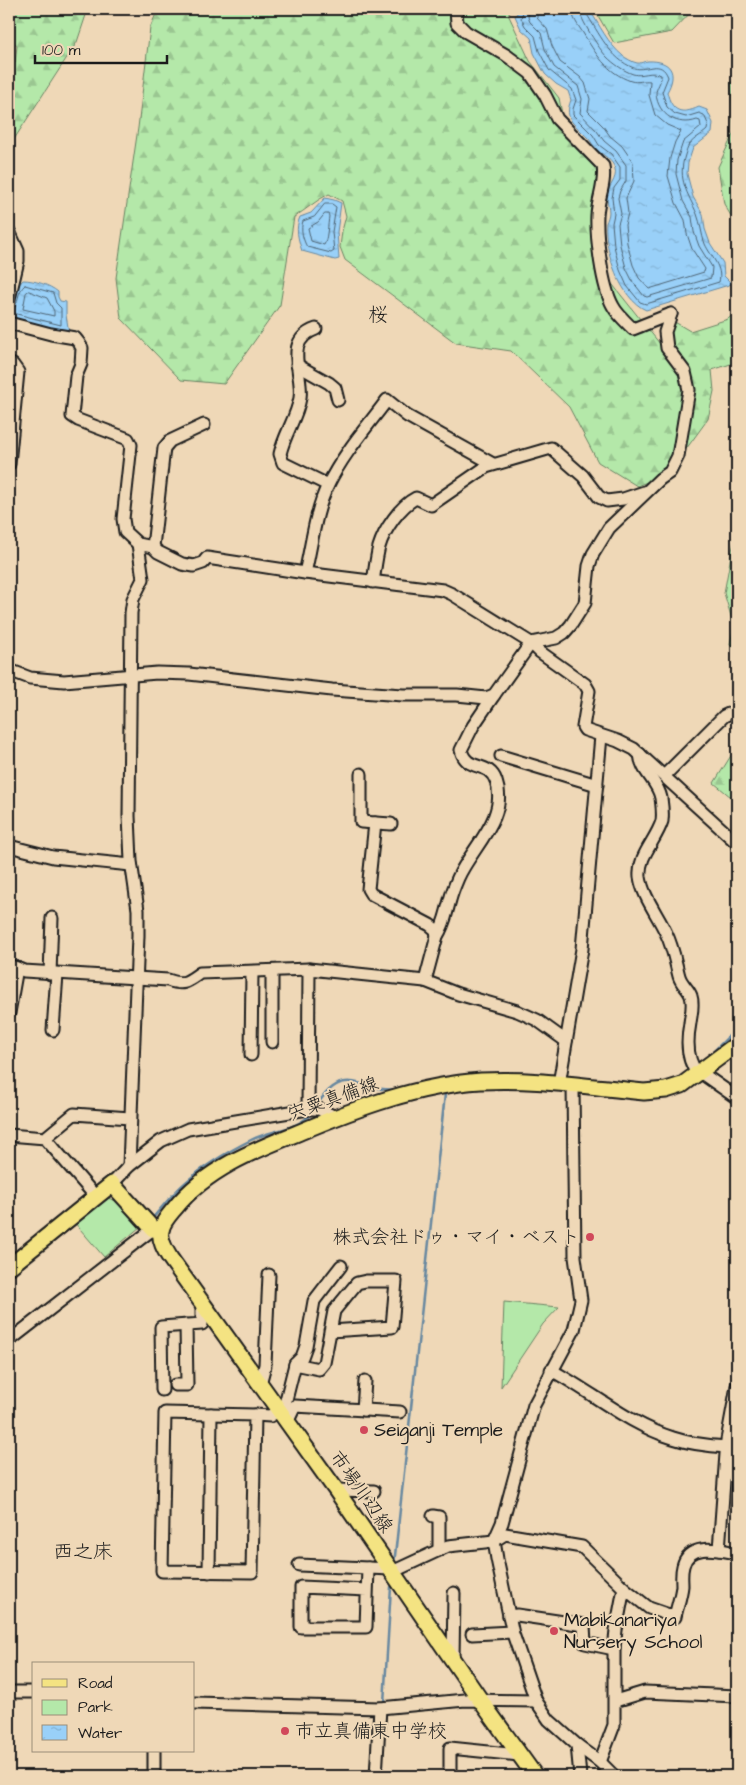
<svg xmlns="http://www.w3.org/2000/svg" width="746" height="1785" viewBox="0 0 746 1785" font-family="'Architects Daughter','Klee One',sans-serif">
<defs>
<pattern id="forest-firs" width="22" height="20" patternUnits="userSpaceOnUse" patternTransform="scale(1.25)"><rect width="22" height="20" fill="#b4e8a9"/><path d="M5 1l3.5 6h-7zM16 11l3.5 6h-7z" fill="#9ac691"/></pattern>
<pattern id="water-ripples" width="26" height="14" patternUnits="userSpaceOnUse" patternTransform="scale(1.25)"><rect width="26" height="14" fill="#99d0f8"/><path d="M2 4q2-2 4 0t4 0M15 11q2-2 4 0t4 0" fill="none" stroke="#83b2d4"/></pattern>
</defs>
<rect width="100%" height="100%" fill="#efd8b7"/>
<filter id="ink" filterUnits="userSpaceOnUse"><feTurbulence type="fractalNoise" baseFrequency=".02" numOctaves="2"/><feDisplacementMap in="SourceGraphic" scale="10" xChannelSelector="R" yChannelSelector="G"/><feConvolveMatrix kernelMatrix="1 2 1 2 8 2 1 2 1" color-interpolation-filters="sRGB"/></filter>
<g filter="url(#ink)">
<g fill="#b4e8a9" stroke="#688262">
<polygon points="105,1197 119,1202 140,1227 104,1257 74,1222"/>
<polygon points="504,1302 559,1307 543,1324 501,1387"/>
</g>
<g fill="url(#forest-firs)" stroke="#688262">
<polygon points="9,9 88,9 77,42 9,147 9,74 15,62 17,46 9,35"/>
<path d="M158,9H512L508,14L530,61L559,98L562,114L586,147L603,176L601,223L609,280L664,349L676,368L685,390L675,455L668,469L652,480L637,486L598,462L569,407L511,351L456,343L345,260L340,247L342,231L346,216L342,201L329,194C316,200 306,210 294,217L280,305L224,384L181,380L121,318L116,278L138,128L150,28Z"/>
<polygon points="594,9 694,9 672,32 614,43"/>
<polygon points="737,81 737,226 724,204 718,167 734,132 731,82"/>
<polygon points="737,311 737,362 712,370 714,391 708,419 681,456 693,389 674,350 669,336 673,321 690,331 728,319"/>
<polygon points="737,534 737,650 730,644 734,626 724,593 732,550"/>
<polygon points="737,746 737,759 732,768 737,771 737,788 731,797 714,783"/>
</g>
<g fill="url(#water-ripples)" stroke="#6788a0">
<path d="M520,9H589C599,24 608,44 623,56C626,58 632,62 637,63C640,64 644,61 648,61C671,60 678,73 667,92C672,112 681,115 699,107L707,110L713,123L712,133L693,148L688,163L687,174L693,197L703,214L705,229L710,243L723,263L724,276L732,284L646,310C620,299 604,250 606,223C607,220 609,216 609,212C609,207 607,202 607,197C607,187 618,179 615,169C613,160 603,155 597,150C593,146 591,141 588,138C575,124 563,120 571,100L568,91L556,84L545,74L534,53L531,38L521,29L515,16Z"/>
<path d="M325,198L334,200L341,203L337,232L339,259L335,260L302,251C298,239 295,228 300,217L311,213Z"/>
<path d="M23,280C34,280 50,285 58,292V297L60,301L66,302V315L69,333L12,318L9,315L16,288Z"/>
</g>
<g fill="none" stroke-linecap="round" stroke-linejoin="round">
<g stroke="#4e6474" stroke-width="1">
<path d="M524,9L521,18L525,26L535,36L539,51L549,70L572,89L576,100L573,109V115L593,135L599,145L611,154L620,167V180L614,188L612,198L614,214L612,223L614,246L620,270L627,286L640,302L646,304L719,282C723,267 711,257 705,244C701,234 701,224 697,214C688,193 677,180 685,155C686,152 687,147 689,145C694,138 702,135 707,130L708,124L704,115L699,113L686,117L675,114L667,107L662,92L668,77C661,58 647,72 634,68C610,59 599,33 586,13L585,9"/>
<path d="M530,9L528,17L530,22L541,33L545,49L554,67L578,86L582,99L580,113L597,131L604,141L616,151L626,165V181L620,191L618,198L621,214L618,224L620,245L626,268L633,282L644,296L647,297L711,278L712,267L699,246L694,232L692,217L683,201L676,174L677,160L683,142L701,127L700,121L697,120C678,127 658,115 656,94C656,87 662,82 661,75C651,70 642,77 633,74C624,71 614,64 607,57C599,49 580,19 579,9"/>
<path d="M537,9V18L547,29L552,46L560,62L580,77L585,83L590,99L588,111L603,126L610,136L622,146L633,162L634,181L626,198L628,213L625,225L627,243L633,265L639,278L649,289L704,272L705,269L692,249L687,234L685,220L676,203L668,176L670,158L675,142L681,131L667,125L655,115L649,95L650,81C644,80 637,83 631,81C607,73 595,53 583,33C578,25 572,18 572,9"/>
<path d="M325,204H332L336,207L332,232L334,251L331,253L307,247C303,240 300,229 303,221L314,217Z"/>
<path d="M325,214H328L329,216C328,224 327,241 324,245L311,241L308,228L318,222Z"/>
<path d="M25,285L53,293L56,303L61,308V325L13,313V310C19,303 17,291 25,285Z"/>
<polygon points="29,291 47,298 54,311 54,316 23,309 26,293"/>
</g>
<g stroke="#6788a0" stroke-width="2.5">
<polyline points="710,1055 737,1028"/>
<polyline points="442,1078 454,1077"/>
<path d="M317,1105C346,1061 362,1094 398,1089"/>
<path d="M152,1219C163,1206 173,1193 186,1182C205,1165 229,1151 251,1140C271,1130 296,1130 311,1114"/>
<polyline points="128,1241 144,1228"/>
<polyline points="394,1565 445,1094"/>
<polyline points="384,1703 391,1587"/>
</g>
<g stroke="#1c1c1c" stroke-width="15">
<g id="minor">
<path d="M456,9L457,23L466,32L506,55L530,73L545,95L557,119L603,166C606,183 598,198 597,215C596,237 602,287 613,306C617,314 626,322 633,329L671,314"/>
<polyline points="9,231 18,251 18,261 9,299"/>
<polyline points="9,323 51,334 75,338 79,343 82,348 81,364 76,376 72,416 78,420 128,439 131,445 123,519 125,532 138,544 153,547 158,552 182,564 194,566 203,563 207,558 305,573 443,590 452,594 531,643 540,652 585,684 589,691 583,727 585,730 618,741 634,749 737,843"/>
<path d="M316,329C282,341 304,374 300,398C297,417 284,435 280,454L283,463L328,485"/>
<polyline points="9,363 13,365 18,372 9,464"/>
<polyline points="297,365 329,383 335,388 338,400"/>
<polyline points="153,547 164,448 170,441 204,425"/>
<path d="M305,573C312,544 315,511 328,485C343,454 367,427 387,400L407,416L493,464"/>
<path d="M373,582C375,570 376,558 379,547C384,530 400,506 416,498L431,505L486,467L551,448L583,476L599,497L607,501L623,499L644,492"/>
<polyline points="9,670 30,678 64,681 157,673 189,674 332,690 403,695 457,695 486,698 494,695 531,643 556,638 564,633 571,625 585,603 589,566 593,554 609,528 660,479 670,472 678,456 689,390 685,372 667,348 665,332 671,314"/>
<path d="M640,754C641,772 658,781 661,798C662,805 663,814 662,821C656,841 638,855 640,877C643,897 658,915 666,933C673,947 675,961 679,976C681,984 689,989 691,996C694,1005 691,1014 690,1023C687,1039 686,1060 698,1074"/>
<polyline points="501,756 597,785"/>
<polyline points="361,774 361,822 391,824"/>
<polyline points="664,776 724,716 737,710"/>
<polyline points="375,823 368,889 371,894 430,925 436,930 437,936 425,981"/>
<polyline points="9,846 53,857 131,865"/>
<path d="M437,936C445,924 446,913 450,900C452,892 455,885 458,878C471,848 509,817 496,781C489,760 467,773 461,750L473,726L494,695"/>
<path d="M9,965L24,971L168,980C184,986 187,982 200,973L309,969L425,981L458,994L517,1011L537,1020L566,1041"/>
<polyline points="272,971 272,1042"/>
<polyline points="50,974 52,918"/>
<polyline points="9,1013 17,968"/>
<polyline points="53,1030 57,974"/>
<polyline points="251,1055 252,972"/>
<polyline points="700,1072 737,1098"/>
<polyline points="559,1084 582,949 601,736"/>
<polyline points="573,1086 575,1257 581,1300 574,1330 534,1405 502,1523 494,1541 497,1559 513,1634 536,1701 549,1720 577,1745 600,1762 614,1776"/>
<polyline points="308,1109 309,969"/>
<polyline points="9,1135 45,1138 96,1197"/>
<polyline points="45,1138 74,1114 130,1118"/>
<polyline points="129,1166 138,936 138,910 131,861 129,816 131,613 133,599 143,579 138,544"/>
<polyline points="112,1184 129,1166 161,1141 188,1129 308,1109 319,1109 335,1117"/>
<polyline points="9,1341 153,1229"/>
<polyline points="295,1364 302,1357 306,1346 314,1301 341,1266"/>
<path d="M551,1370C592,1392 628,1424 673,1438C691,1444 708,1446 727,1447"/>
<polyline points="260,1384 265,1365 269,1275"/>
<polyline points="175,1385 187,1385 186,1325"/>
<polyline points="162,1390 161,1327 202,1324 202,1302"/>
<polyline points="363,1410 365,1381"/>
<polygon points="165,1413 255,1415 252,1572 162,1571"/>
<polyline points="255,1415 270,1416 278,1411"/>
<polyline points="282,1416 295,1364 319,1369 324,1363 334,1311 357,1283 366,1281 396,1281 392,1327 330,1331"/>
<polyline points="287,1423 295,1406 400,1412"/>
<polyline points="336,1490 374,1491"/>
<polyline points="433,1516 439,1517 439,1550"/>
<polyline points="719,1550 727,1440 737,1386"/>
<polyline points="299,1565 391,1569"/>
<polyline points="209,1572 211,1414"/>
<path d="M392,1572L448,1546L494,1541L505,1534L582,1547L624,1588L649,1608L675,1617C677,1607 681,1596 682,1586C682,1579 681,1573 683,1566C689,1542 719,1550 737,1553"/>
<polyline points="367,1590 301,1587 301,1627 366,1627 368,1568"/>
<polyline points="509,1616 517,1615 584,1625 585,1643 614,1649 616,1630 624,1588"/>
<polyline points="472,1634 512,1632"/>
<polyline points="453,1659 454,1593"/>
<polyline points="9,1692 34,1692"/>
<polyline points="615,1701 645,1692 737,1696"/>
<polyline points="194,1703 380,1708 465,1700 536,1701"/>
<polyline points="577,1745 580,1776"/>
<polyline points="600,1762 614,1725 614,1649"/>
<polyline points="154,1776 154,1751"/>
<polyline points="376,1776 380,1708"/>
<polyline points="450,1776 450,1748 519,1755"/>
</g>
</g>
<g stroke="#1c1c1c" stroke-width="19">
<g id="major">
<polyline points="9,1267 112,1184 153,1229 161,1230"/>
<path d="M535,1776L481,1701L336,1490L170,1258C165,1250 159,1240 161,1230C163,1221 170,1214 175,1208C206,1169 255,1150 300,1132C357,1108 419,1085 481,1081C535,1078 590,1087 644,1092L666,1090L682,1085L737,1044"/>
</g>
</g>
<use href="#minor" stroke="#efd8b7" stroke-width="11"/>
<use href="#major" stroke="#f4e382" stroke-width="15"/>
</g>
</g>
<g fill="#d1495b" stroke="#efd8b7" stroke-width="2">
<circle cx="590" cy="1237" r="5"/>
<circle cx="364" cy="1430" r="5"/>
<circle cx="554" cy="1631" r="5"/>
<circle cx="285" cy="1731" r="5"/>
</g>
<g text-anchor="middle" dominant-baseline="central" stroke-width="4" stroke-linejoin="round" paint-order="stroke">
<g font-size="19" fill="#1c1c1c" stroke="#efd8b7">
<text transform="translate(333 1099) rotate(-20)">宍粟真備線</text>
<text transform="translate(361 1492) rotate(55)">市場川辺線</text>
</g>
<g font-size="19" fill="#1c1c1c" stroke="#efd8b7" text-anchor="start">
<text x="580" y="1237" text-anchor="end">株式会社ドゥ・マイ・ベスト</text>
<text x="374" y="1430">Seiganji Temple</text>
<text x="564" y="1620">Mabikanariya<tspan x="564" dy="22">Nursery School</tspan></text>
<text x="295" y="1731">市立真備東中学校</text>
</g>
<g font-size="20" fill="#1c1c1c" stroke="#efd8b7">
<text x="378" y="315">桜</text>
<text x="83" y="1552">西之床</text>
</g>
</g>
<rect width="746" height="1785" fill="none" stroke="#efd8b7" stroke-width="30"/>
<rect x="15" y="15" width="716" height="1755" fill="none" stroke="#1c1c1c" stroke-width="2" filter="url(#ink)"/>
<rect x="32" y="1662" width="162" height="90" fill="#efd8b7" stroke="#9b8d79"/>
<rect x="42" y="1679" width="25" height="8" fill="#f4e382" stroke="#9b8d79"/>
<text x="78" y="1688" font-size="15" fill="#1c1c1c">Road</text>
<rect x="42" y="1700" width="25" height="15" fill="#b4e8a9" stroke="#9b8d79"/>
<text x="78" y="1712" font-size="15" fill="#1c1c1c">Park</text>
<rect x="42" y="1725" width="25" height="15" fill="url(#water-ripples)" stroke="#9b8d79"/>
<text x="78" y="1738" font-size="15" fill="#1c1c1c">Water</text>
<path d="M35 55v8h132v-8" fill="none" stroke="#1c1c1c" stroke-width="2.5"/>
<text x="42" y="55" font-size="15" fill="#1c1c1c" stroke="#efd8b7" stroke-width="4" paint-order="stroke">100 m</text>
</svg>
